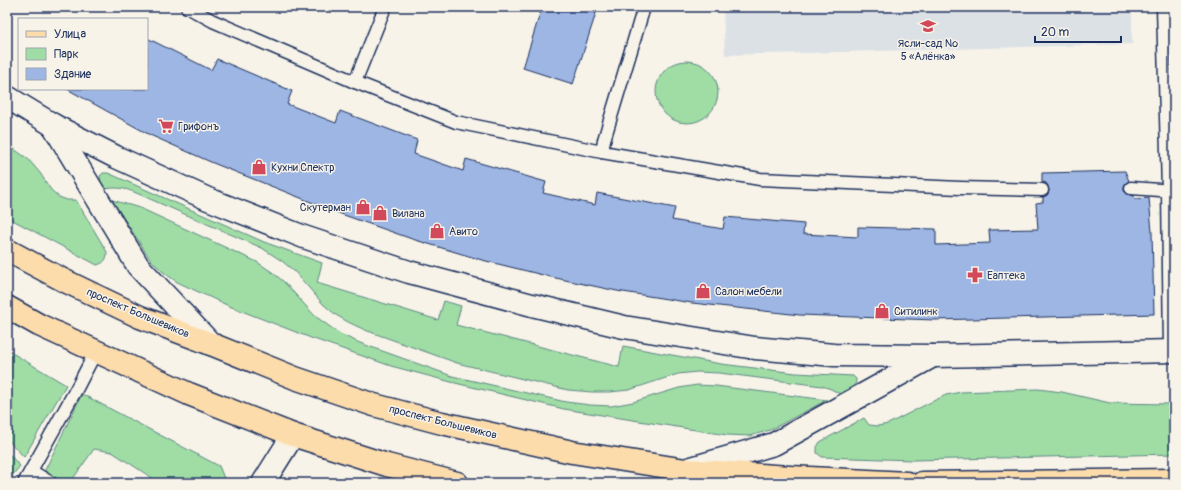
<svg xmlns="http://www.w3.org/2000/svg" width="1181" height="490" viewBox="0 0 1181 490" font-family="Pangolin,sans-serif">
<rect width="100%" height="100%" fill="#f7f3e8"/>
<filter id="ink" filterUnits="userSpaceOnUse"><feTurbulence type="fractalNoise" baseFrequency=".025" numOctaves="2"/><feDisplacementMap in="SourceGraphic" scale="8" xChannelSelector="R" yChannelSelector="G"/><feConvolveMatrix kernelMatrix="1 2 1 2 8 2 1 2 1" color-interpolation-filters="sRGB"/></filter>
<g filter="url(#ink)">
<polygon fill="#dce1e6" points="723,7 1132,7 1132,44 725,55"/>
<g fill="#9fdda5" stroke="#5d8682">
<circle cx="687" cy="92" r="31"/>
<path d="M7,144L28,159L40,173L51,190L59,197L67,200H76L107,252C107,260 104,263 97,265L7,217Z"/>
<path d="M103,173H108L264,242L322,263L317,283L438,320L444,301L461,306L456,325L619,367L623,346L721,364L796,373L853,376L856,379C857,388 847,390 840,394L831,389L822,386L719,373L697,372L678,374L629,390L610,392H592L568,390L457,363L365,330L348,322L336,315L323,304L295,272L282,261L262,248L134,192C124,188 116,187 105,189L101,183L100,176Z"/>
<polygon points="112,200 140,208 257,262 272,272 284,282 315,316 340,334 360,343 452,376 566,402 590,405 611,406 633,402 679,388 697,385 716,386 827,400 770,430 750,436 727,435 564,409 451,382 391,366 311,338 229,306 177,282 163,272 150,259"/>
<polygon points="7,350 66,385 24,457 7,439"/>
<polygon points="1038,389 1062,392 1110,403 1170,404 1174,403 1174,454 913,460 822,457 817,453 817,447 820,442 864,418 869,425 878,426 888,424 929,403 946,395 961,392"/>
<polygon points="82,394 219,466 226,483 160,483 112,452 94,449 70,483 57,483 45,475 45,470"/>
<polygon points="7,452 20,466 7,482"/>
</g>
<g fill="#9eb6e3" stroke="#1b2f5e">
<polygon points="542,7 598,7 573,84 523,68"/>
<polygon points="147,38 211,70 217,59 292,91 287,104 336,123 340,111 417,140 414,154 463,171 466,159 546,182 543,193 595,205 597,193 675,208 672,220 723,229 725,217 804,224 803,234 858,237 858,227 936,229 936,245 990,243 989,230 1038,229 1036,203 1043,202 1043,197 1048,194 1049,191 1048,186 1046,183 1042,182 1042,173 1125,171 1129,181 1125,184 1124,187 1124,191 1127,194 1134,196 1135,199 1149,198 1152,232 1154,314 935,320 800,315 692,303 617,291 551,277 482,260 412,239 341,214 213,163 150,135 67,89 147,89"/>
</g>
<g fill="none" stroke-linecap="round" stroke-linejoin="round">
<g stroke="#1b2f5e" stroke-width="15">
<g id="lane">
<polyline points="187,7 213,21 355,82 456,122 602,152 760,179 960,188 1042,190"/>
<polyline points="1163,7 1168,190 1170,351"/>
<polyline points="355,82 385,7"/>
<polyline points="602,152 604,140 644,7"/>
<polyline points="1131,188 1174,191"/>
<polyline points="31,471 51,483"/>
<polyline points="24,483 78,386 96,351"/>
</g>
</g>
<g stroke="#1b2f5e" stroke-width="25">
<g id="street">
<polyline points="7,97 53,125 116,157 208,199 304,237 409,272 532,305 624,327 755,348 834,355 934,356 1174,351"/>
<polyline points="53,125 138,266 211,344"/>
<polyline points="688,469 774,444 933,356"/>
</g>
</g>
<g stroke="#1b2f5e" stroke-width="25">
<polyline id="secondary" points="263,483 293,435"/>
</g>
<g stroke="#1b2f5e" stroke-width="25">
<g id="primary">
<polyline points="7,250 63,280 140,317 211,344 295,378 374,405 442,423 572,452 686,470 790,477 907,483"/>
<polyline points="7,307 39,325 189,394 293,435 387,465 457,483"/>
<polyline points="922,483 1174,480"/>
</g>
</g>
<use href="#lane" stroke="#f7f3e8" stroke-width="12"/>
<use href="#street" stroke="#f7f3e8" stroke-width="22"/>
<use href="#secondary" stroke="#f7f3e8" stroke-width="22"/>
<use href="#primary" stroke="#fddcac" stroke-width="22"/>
</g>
</g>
<defs>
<g id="school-bare" transform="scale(1.2)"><path d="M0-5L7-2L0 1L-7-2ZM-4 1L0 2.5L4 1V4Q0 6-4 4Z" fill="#d1495b" stroke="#f7f3e8" stroke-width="2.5" paint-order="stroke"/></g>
<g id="supermarket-bare" transform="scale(1.2)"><path d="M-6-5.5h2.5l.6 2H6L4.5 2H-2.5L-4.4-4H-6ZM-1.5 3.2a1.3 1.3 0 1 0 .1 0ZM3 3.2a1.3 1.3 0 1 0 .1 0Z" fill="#d1495b" stroke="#f7f3e8" stroke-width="2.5" paint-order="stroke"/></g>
<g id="shop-bare" transform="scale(1.2)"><path d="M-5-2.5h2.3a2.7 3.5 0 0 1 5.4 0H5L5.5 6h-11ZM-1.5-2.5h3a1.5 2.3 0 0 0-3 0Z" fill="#d1495b" stroke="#f7f3e8" stroke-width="2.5" paint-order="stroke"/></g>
<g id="pharmacy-bare" transform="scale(1.2)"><path d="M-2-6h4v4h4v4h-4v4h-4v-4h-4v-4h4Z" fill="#d1495b" stroke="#f7f3e8" stroke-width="2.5" paint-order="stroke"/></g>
</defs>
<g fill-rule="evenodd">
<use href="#school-bare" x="928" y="26"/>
<use href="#supermarket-bare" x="166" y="126"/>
<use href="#shop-bare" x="259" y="167"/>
<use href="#shop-bare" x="363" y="207"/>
<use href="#shop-bare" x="380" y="213"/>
<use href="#shop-bare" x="437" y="231"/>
<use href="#pharmacy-bare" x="975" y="275"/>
<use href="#shop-bare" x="703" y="291"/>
<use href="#shop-bare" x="882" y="311"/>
</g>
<g text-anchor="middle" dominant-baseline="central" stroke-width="3" stroke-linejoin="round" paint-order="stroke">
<g font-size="11" fill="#1b2f5e" stroke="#f7f3e8" text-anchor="start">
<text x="928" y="43" text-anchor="middle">Ясли-сад №<tspan x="928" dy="13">5 «Алёнка»</tspan></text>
<text x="178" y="126">Грифонъ</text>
<text x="271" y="167">Кухни Спектр</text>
<text x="351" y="207" text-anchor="end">Скутерман</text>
<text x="392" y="213">Вилана</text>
<text x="449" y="231">Авито</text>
<text x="987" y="275">Еаптека</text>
<text x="715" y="291">Салон мебели</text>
<text x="894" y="311">Ситилинк</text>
</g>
<g font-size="11" fill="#1b2f5e" stroke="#f7f3e8">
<text transform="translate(138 313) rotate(23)">проспект Большевиков</text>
<text transform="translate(443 422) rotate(14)">проспект Большевиков</text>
</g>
</g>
<rect width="1181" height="490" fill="none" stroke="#f7f3e8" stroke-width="24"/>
<rect x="12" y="12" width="1157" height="466" fill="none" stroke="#1b2f5e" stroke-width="1.5" filter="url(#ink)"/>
<rect x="18" y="18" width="130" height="72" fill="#f7f3e8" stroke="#9fa5b1"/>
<rect x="26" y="31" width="20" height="6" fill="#fddcac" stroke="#9fa5b1"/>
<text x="54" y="38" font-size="12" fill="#1b2f5e">Улица</text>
<rect x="26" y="48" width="20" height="12" fill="#9fdda5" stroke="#9fa5b1"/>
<text x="54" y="58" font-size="12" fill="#1b2f5e">Парк</text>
<rect x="26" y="68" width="20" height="12" fill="#9eb6e3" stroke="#9fa5b1"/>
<text x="54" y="78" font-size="12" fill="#1b2f5e">Здание</text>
<path d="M1035 36v6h86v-6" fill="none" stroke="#1b2f5e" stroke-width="2"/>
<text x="1041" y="36" font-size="12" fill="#1b2f5e" stroke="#f7f3e8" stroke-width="3" paint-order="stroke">20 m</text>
</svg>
